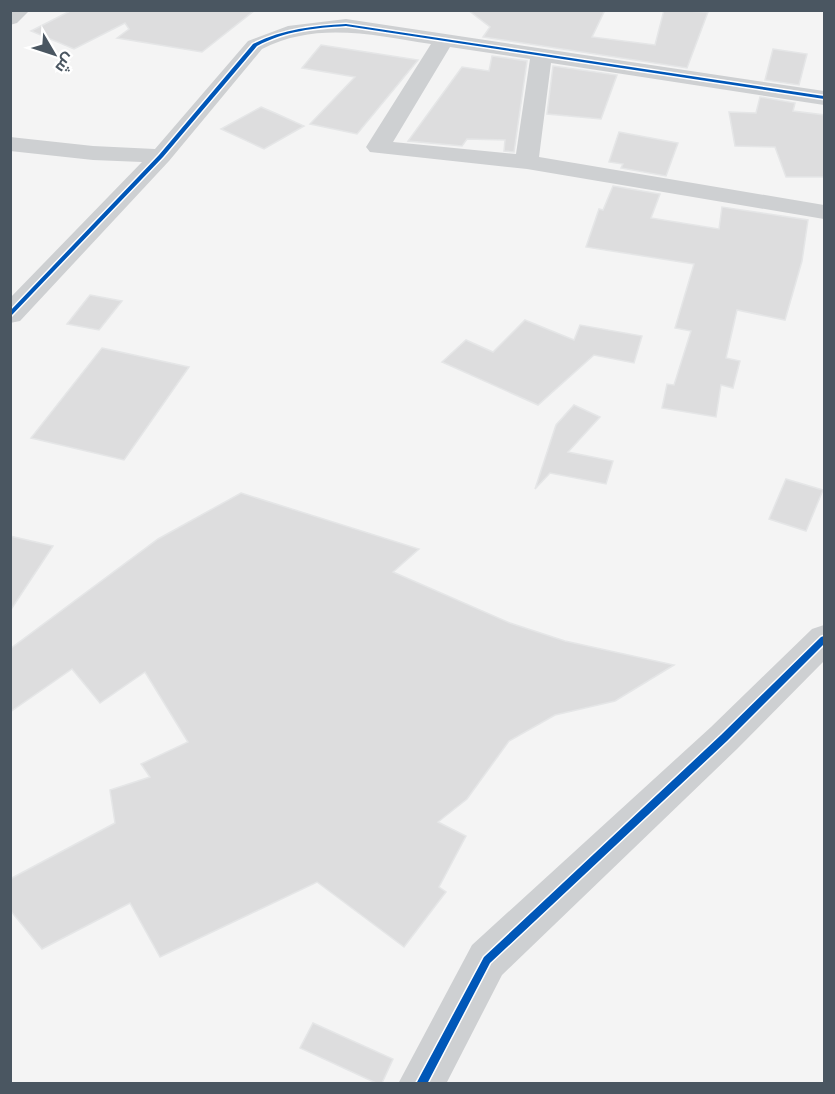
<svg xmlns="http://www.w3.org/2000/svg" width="835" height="1094" viewBox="0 0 835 1094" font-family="Lato,Cairo,sans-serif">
<rect width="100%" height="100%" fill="#f4f4f4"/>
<g fill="#ddddde" stroke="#e5e6e7" stroke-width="1.5">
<polygon points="72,10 255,10 202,52 117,38 129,29 125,23 74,49 31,31"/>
<polygon points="468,10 605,10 592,37 655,45 664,10 708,12 687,68 483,37 490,27"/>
<polygon points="321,45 418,60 357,134 310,124 355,77 302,68"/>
<polygon points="773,49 807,54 799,85 765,80"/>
<polygon points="492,56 527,61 514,152 504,151 505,140 467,139 462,146 408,141 462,67 489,71"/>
<polygon points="553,66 617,75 601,119 547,114"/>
<polygon points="760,97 795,103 793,111 825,115 825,177 786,177 775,147 735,146 729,112 756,113"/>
<polygon points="261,107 275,113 304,126 264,149 221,129"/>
<polygon points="619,132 678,143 666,176 621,168 623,164 609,162"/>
<polygon points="613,186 660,194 651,218 719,229 722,207 808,220 802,261 785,320 737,310 726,358 740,361 733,388 721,385 716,417 662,408 667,384 674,385 691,331 675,328 694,264 586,247 599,209 603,210"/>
<polygon points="90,295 122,301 99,330 67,324"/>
<polygon points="525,320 574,340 580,325 642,336 634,363 594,355 538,405 442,362 466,340 493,352"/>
<polygon points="102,348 189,367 124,460 31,438"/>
<polygon points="574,405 600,417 568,452 613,461 606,484 550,473 535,489 556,425"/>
<polygon points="786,479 823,490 806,531 769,519"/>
<polygon points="241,493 419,549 393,572 510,623 565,641 674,665 615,701 555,715 509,741 467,799 438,822 466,836 439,887 446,892 404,947 317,882 160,957 130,903 42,949 10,910 10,879 115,823 110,790 150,777 141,764 188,742 145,672 100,703 72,669 10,712 10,649 158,539"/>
<polygon points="10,536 53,546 10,611"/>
<polygon points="313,1023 393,1059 382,1083 376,1083 300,1048"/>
</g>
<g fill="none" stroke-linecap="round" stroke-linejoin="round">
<g fill="#ced0d2" fill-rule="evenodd">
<polygon points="10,10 30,10 17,23 10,25"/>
<path d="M346,19L824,91V105L551,63L539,157L824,205V219L527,169L370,152L366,147L431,44C374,35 316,21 262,49L169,161L20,321L10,323V298L142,162L93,160L10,151V137L93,146L155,149L248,41L288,26ZM450,47L530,59L516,154L393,142Z"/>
<polygon points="824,625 824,661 737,749 502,975 446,1084 398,1084 472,945 711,727 812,629"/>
</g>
<g stroke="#fff" stroke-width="3">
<g id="cycleway">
<path d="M346,24L824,96V99L346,26C314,28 285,31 257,46L163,157L10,317V311L159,155L253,44C283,29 313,26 346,24Z"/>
<polygon points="824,636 824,644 727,741 490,963 427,1084 416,1084 484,957 721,735 821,637"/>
</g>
</g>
<use href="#cycleway" fill="#0057b8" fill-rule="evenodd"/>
</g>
<rect width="835" height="1094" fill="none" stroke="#4a5661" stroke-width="24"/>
<g transform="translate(54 54) rotate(129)" stroke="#ffffff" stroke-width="4.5" paint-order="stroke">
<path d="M0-4.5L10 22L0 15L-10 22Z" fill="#4a5661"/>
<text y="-9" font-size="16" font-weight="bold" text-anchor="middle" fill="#4a5661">ش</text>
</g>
</svg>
